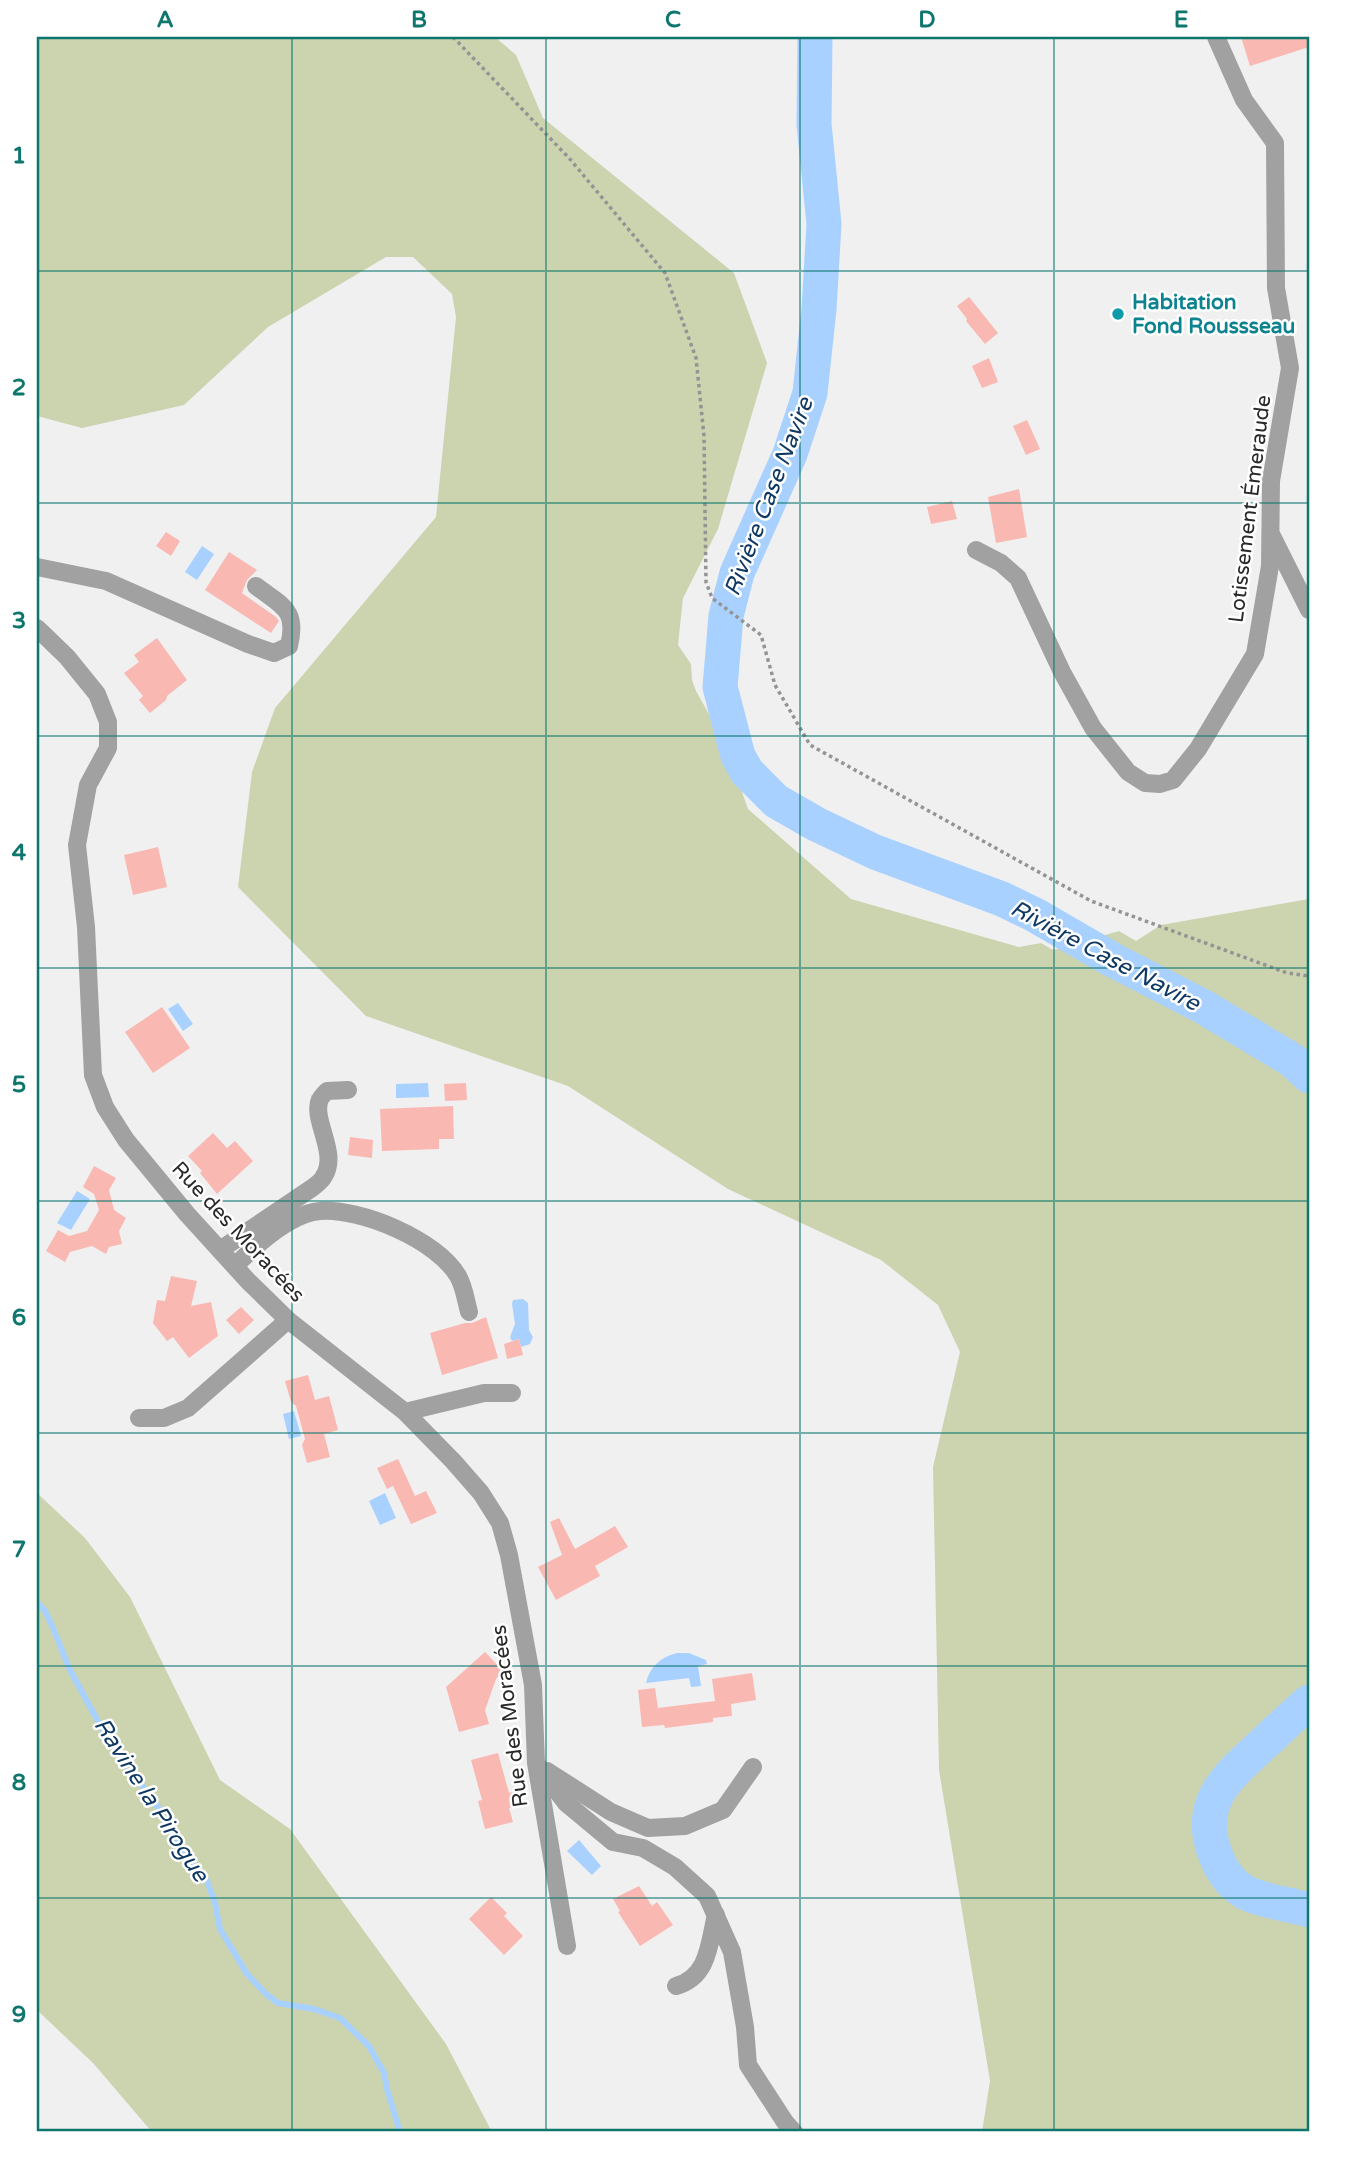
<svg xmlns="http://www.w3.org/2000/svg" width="1346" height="2169" viewBox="0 0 1346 2169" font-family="'Varela Round',sans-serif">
<rect width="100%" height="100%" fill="#f0f0f1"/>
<g fill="#cbd4af">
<polygon points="37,37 495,37 516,55 543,118 734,273 767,363 718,529 683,598 678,645 691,664 692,680 696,691 724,741 748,809 851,899 1019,947 1041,943 1053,950 1119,931 1136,941 1161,925 1309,899 1309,2132 982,2132 990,2081 939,1770 933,1467 960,1352 938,1305 881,1260 728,1189 568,1086 366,1016 238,887 252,772 275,708 436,517 456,317 452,294 413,257 386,257 268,327 184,405 82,428 37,416"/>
<polygon points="37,1493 85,1538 130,1597 220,1780 290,1829 446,2044 492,2132 152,2132 93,2063 37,2010"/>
</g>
<g fill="#a8d1ff">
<polygon points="202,546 214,554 197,580 185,572"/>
<polygon points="178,1003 193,1024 183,1031 168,1009"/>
<polygon points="428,1083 429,1097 396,1098 396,1084"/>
<polygon points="77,1191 90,1199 71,1230 57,1223"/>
<polygon points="523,1299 528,1303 529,1330 533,1337 530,1344 521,1347 519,1339 512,1341 510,1337 515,1324 512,1304 513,1300"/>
<polygon points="294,1411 301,1436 289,1439 283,1414"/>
<polygon points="385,1493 396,1518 380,1525 369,1501"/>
<path d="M677,1653H689L706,1660L707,1664L698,1666L701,1686L691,1687L689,1678L646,1683C650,1666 661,1657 677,1653Z"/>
<polygon points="579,1840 601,1866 592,1875 567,1851"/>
</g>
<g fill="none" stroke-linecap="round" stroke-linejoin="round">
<polyline stroke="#a8d1ff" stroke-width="6" points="37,1602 45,1611 53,1628 69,1668 107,1738 159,1809 181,1850 207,1881 215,1903 220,1929 247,1974 266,1994 278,2003 314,2009 340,2018 369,2046 384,2073 387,2089 400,2132"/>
<g stroke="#a8d1ff" stroke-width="35">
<polyline points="815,37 814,124 824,224 819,309 810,393 790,454 737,573 726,616 720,687 738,756 747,772 776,801 816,824 875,852 1002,899 1035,915 1111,959 1202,1006 1292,1060 1309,1076"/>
<path d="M1309,1702C1293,1716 1277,1731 1261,1746C1226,1778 1195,1804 1216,1856C1223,1874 1234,1888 1251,1895C1269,1902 1291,1905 1309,1910"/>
</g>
</g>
<g fill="#fab8b2">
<polygon points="1241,37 1309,37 1309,47 1250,66"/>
<polygon points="969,297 998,333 985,344 966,321 967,319 957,306"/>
<polygon points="989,358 998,382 982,388 972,366"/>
<polygon points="1027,420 1040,449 1026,455 1013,426"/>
<polygon points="1019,489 1027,537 996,543 988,497"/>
<polygon points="952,501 957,519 931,524 927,507"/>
<polygon points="166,532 180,541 171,556 156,546"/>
<polygon points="229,552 257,570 247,580 242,593 276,617 279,621 271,633 205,590"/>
<polygon points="157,638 187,680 167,696 166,700 150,713 139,700 143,696 124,673 139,662 134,655"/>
<polygon points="158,847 167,887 133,895 124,855"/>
<polygon points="162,1007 190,1048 153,1073 125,1032"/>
<polygon points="466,1083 467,1100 445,1101 444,1084"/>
<polygon points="453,1106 454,1139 439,1139 439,1149 382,1151 380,1109"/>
<polygon points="213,1133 227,1148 235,1141 253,1161 217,1194 200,1173 202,1171 188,1156"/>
<polygon points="350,1137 373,1140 372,1158 348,1155"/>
<polygon points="94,1166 116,1178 109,1190 114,1210 126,1218 119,1231 122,1244 109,1247 106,1254 92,1246 70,1252 65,1262 46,1251 58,1230 69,1236 87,1231 99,1210 94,1194 83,1187"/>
<polygon points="171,1276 197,1281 191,1306 211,1302 218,1336 189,1358 173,1337 167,1341 153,1323 157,1300 165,1301"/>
<polygon points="241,1307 254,1320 239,1334 226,1320"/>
<polygon points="486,1317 498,1358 442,1375 430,1333 465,1323 472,1323"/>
<polygon points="519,1339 523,1355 507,1359 504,1344"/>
<polygon points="308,1375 315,1400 329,1396 338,1430 324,1434 330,1457 307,1463 302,1445 305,1439 296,1406 291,1402 285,1381"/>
<polygon points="398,1459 415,1496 426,1491 437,1513 411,1524 393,1486 387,1489 377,1468"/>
<polygon points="559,1518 575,1549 615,1526 628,1547 595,1566 600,1576 556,1600 538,1567 562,1555 550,1522"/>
<polygon points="485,1652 503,1671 496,1679 485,1710 489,1724 459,1732 446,1687"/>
<polygon points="752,1673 756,1700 731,1704 732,1716 713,1718 713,1722 665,1728 664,1725 642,1727 638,1690 655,1688 658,1708 715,1701 712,1679"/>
<polygon points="498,1753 509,1793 520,1790 524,1805 509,1808 513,1822 485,1829 478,1801 482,1800 471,1760"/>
<polygon points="639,1886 652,1906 657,1902 673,1925 640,1946 618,1912 620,1911 613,1899"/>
<polygon points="491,1897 507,1913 504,1916 523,1936 504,1955 469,1919"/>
</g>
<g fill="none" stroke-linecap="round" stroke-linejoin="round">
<polyline stroke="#949494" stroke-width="3.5" stroke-dasharray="3.5 3.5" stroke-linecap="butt" points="453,37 569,158 665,273 696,358 704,436 706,582 712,598 761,635 775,685 810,745 1091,901 1287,973 1309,976"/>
<g stroke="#a2a1a1" stroke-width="18">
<polyline points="1272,536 1309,610"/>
<polyline points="976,550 1001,563 1018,578 1062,672 1093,728 1128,772 1145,783 1160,784 1173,780 1198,749 1255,654 1270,566 1271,481 1290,368 1276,288 1275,143 1244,100 1216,37"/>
<path d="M37,567L106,581L248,644L274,653L289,646C298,609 282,606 256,586"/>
<polyline points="37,628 67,657 97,694 108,722 108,748 88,785 77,845 86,927 93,1075 105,1107 126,1140 187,1214 248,1281 288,1320 405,1412 453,1461 481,1493 500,1523 509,1555 533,1685 536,1763 567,1946"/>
<path d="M220,1250L312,1188C316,1185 322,1181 324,1176C339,1153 311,1119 320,1099C320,1098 326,1092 327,1091L348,1090"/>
<path d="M235,1266C255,1246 291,1213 320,1211C361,1208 437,1240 458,1276C464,1286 466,1301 469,1312"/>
<polyline points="405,1412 484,1393 512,1393"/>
<polyline points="139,1418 164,1418 188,1408 288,1320"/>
<polyline points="538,1766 566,1803 613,1842 643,1848 675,1867 707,1896 732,1952 745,2027 748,2065 785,2122 794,2132"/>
<polyline points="547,1771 611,1812 648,1828 685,1826 723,1810 753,1767"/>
<path d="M676,1986C709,1977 709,1943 716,1915"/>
</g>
</g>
<path fill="none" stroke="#0f766e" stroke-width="2" stroke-opacity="0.55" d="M292,37V2132M546,37V2132M800,37V2132M1054,37V2132M37,271H1309M37,503H1309M37,736H1309M37,968H1309M37,1201H1309M37,1433H1309M37,1666H1309M37,1898H1309"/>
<circle fill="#0f9aa8" stroke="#fff" stroke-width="2.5" cx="1118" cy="314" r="7"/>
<g text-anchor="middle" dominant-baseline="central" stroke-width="5" stroke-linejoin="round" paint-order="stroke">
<g font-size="21" font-weight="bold" fill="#0d838f" stroke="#fff" text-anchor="start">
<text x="1132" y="302">Habitation<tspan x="1132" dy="24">Fond Roussseau</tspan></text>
</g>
<g font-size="21" fill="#292929" stroke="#fff">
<text transform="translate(1250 509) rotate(-83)">Lotissement Émeraude</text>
<text transform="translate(238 1232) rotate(47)">Rue des Moracées</text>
<text transform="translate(510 1716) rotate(-97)">Rue des Moracées</text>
</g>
<g font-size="23" font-style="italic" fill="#0f3963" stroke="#fff">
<text transform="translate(769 497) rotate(-69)">Rivière Case Navire</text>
<text transform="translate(1105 956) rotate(28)">Rivière Case Navire</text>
<text transform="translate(151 1800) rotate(57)">Ravine la Pirogue</text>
</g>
</g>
<rect width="1346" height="2169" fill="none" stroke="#ffffff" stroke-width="77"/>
<rect x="38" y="38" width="1270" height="2092" fill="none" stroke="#0f766e" stroke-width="2.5"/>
<g font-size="23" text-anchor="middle" font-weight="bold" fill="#0f766e">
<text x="165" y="27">A</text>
<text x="419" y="27">B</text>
<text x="673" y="27">C</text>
<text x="927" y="27">D</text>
<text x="1181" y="27">E</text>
<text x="19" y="163">1</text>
<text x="19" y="395">2</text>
<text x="19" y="628">3</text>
<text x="19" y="860">4</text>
<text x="19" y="1092">5</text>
<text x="19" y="1325">6</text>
<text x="19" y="1557">7</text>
<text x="19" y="1790">8</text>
<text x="19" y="2022">9</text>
</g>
</svg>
